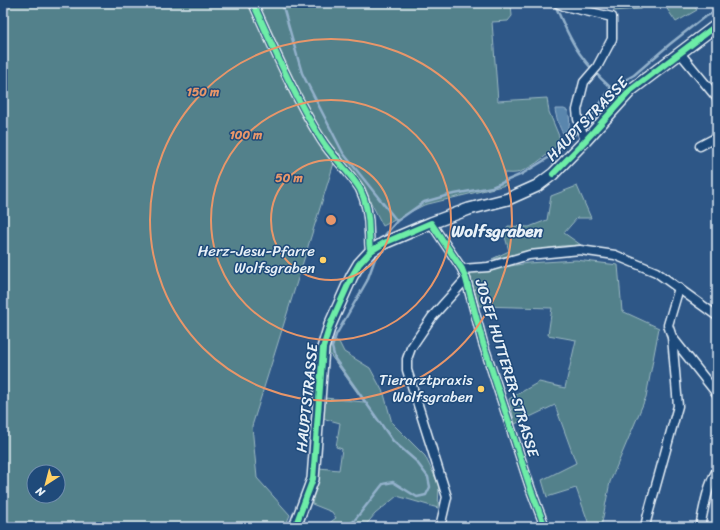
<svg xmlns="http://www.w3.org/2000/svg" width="720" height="530" viewBox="0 0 720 530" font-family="Sriracha,sans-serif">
<rect width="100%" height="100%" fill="#2e5787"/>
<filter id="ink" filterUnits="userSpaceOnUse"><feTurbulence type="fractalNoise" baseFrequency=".025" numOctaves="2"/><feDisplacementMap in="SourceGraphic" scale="8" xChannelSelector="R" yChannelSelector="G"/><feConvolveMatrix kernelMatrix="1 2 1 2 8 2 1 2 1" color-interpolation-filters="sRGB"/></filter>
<g filter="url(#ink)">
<g fill="#52818b" stroke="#9db9c2" fill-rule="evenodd">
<path d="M3,3H511L512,16L508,21L492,22L498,101L547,98L549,112L561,141C550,153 535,166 520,172C515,174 509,173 504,173L506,185L424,205L383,226L365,191L339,153L334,163L252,426L257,478L290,515L285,527H3ZM34,472H58V496H34Z"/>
<polygon points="574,3 651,3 640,9 613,11 617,6"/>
<polygon points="663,3 692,3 697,10 676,22"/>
<polygon points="577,186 591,218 577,218 564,233 581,245 561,246 492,259 509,251 504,233 508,226 529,227 547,220 551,196"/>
<polygon points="576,260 618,265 622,311 659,328 646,397 610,482 601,527 590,527 576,488 547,497 542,480 576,463 555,405 515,424 509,399 539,382 565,388 576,340 548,335 552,308 479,306 469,273 528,263"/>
<polygon points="331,340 339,342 344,352 370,368 384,394 392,423 425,456 439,485 438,508 397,496 375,514 364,527 324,527 336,518 332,512 312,504 319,468 339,470 342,449 336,447 340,423 322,418 325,398 364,402 329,353"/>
</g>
<path fill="#5a86ad" stroke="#93b1cb" d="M555,109H564L568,111C570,119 571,127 565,133H563C560,130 555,113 555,109Z"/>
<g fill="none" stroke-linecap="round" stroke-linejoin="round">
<g stroke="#93b1cb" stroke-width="2.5">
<polyline points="282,3 302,73 343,153 397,221"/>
<path d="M556,7C563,23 570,40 580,54C589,67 600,78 611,88"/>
<polyline points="583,127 589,120 611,88 634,75 670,44 703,18 717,11"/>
<polyline points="385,235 397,221 424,202 449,195 492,187 522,174 553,155 579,130"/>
<polyline points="345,527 354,521 383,484 393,482 417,497 426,495 430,487 428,477 416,461 393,441 335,359 332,347 336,335 367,281 376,256"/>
</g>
<g stroke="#e8f1f8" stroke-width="11">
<g id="street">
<path d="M253,3C274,49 294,96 321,139C332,157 349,171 360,189C367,203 369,218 369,233C370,240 368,245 371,251"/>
<polyline points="557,3 564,6 612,17 612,39 597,67 584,82 577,110 578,119 585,141"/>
<polyline points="680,53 717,98"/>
<polyline points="700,146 717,137"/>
<polyline points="431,223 462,269 466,279 483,343 531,490 545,527"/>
<polyline points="462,269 488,267 529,255 580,250 615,255 656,272 717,316"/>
<polyline points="679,288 668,325 672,337 717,394"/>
<polyline points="440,527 447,497 407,370 407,359 411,348 432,317 466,279"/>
<polyline points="645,527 647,518 678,406 672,337"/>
<path d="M700,527C704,508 707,487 717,470"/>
</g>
</g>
<g stroke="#e8f1f8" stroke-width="14">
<polyline id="secondary" points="295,527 313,479 323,348 330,325 352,276 359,264 371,251 384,243 431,223 469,209 508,199 537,186 553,174 585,141 631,90 717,25"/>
</g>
<use href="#street" stroke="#1f4a7a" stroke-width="8"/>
<use href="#secondary" stroke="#1f4a7a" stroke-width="11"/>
<g stroke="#1f4a7a" stroke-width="8">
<g id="cycleway">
<path d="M253,3C274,49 294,96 321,139C332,157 349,171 360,189C367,203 369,218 369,233C370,240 368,245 371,251"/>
<polyline points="553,174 585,141 631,90 717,25"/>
<polyline points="295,527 313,479 323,348 330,325 352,276 359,264 371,251 384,243 431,223 462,269 466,279 483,343 531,490 545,527"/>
</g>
</g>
<use href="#cycleway" stroke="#6deda7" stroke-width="6"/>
</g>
</g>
<g fill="none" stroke="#e8966a" stroke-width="2">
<circle cx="331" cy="220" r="60"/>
<circle cx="331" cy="220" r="120"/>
<circle cx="331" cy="220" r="181"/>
</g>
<g fill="#ffd166" stroke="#1f4a7a" stroke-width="1.5">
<circle cx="323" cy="260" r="4"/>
<circle cx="481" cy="389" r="4"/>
</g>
<g text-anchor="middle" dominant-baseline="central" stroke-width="3" stroke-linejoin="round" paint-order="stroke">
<g font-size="15" fill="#e8f1f8" stroke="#1f4a7a">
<text transform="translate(587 119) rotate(-46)">HAUPTSTRASSE</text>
<text transform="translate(507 368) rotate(73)">JOSEF HUTTERER-STRASSE</text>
<text transform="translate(307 398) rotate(-84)">HAUPTSTRASSE</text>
</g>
<g font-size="15" fill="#e8f1f8" stroke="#1f4a7a" text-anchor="end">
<text x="315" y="251">Herz-Jesu-Pfarre<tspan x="315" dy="17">Wolfsgraben</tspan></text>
<text x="473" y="380">Tierarztpraxis<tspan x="473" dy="17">Wolfsgraben</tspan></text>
</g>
<g font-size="17" font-weight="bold" fill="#e8f1f8" stroke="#1f4a7a">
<text x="497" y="231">Wolfsgraben</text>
</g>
</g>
<circle cx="331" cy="220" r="6" fill="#e8966a" stroke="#1f4a7a" stroke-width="2"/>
<g font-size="12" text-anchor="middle" font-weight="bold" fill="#e8966a" stroke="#1f4a7a" stroke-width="3" stroke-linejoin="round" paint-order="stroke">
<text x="203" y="96">150 m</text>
<text x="246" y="139">100 m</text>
<text x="289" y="182">50 m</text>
</g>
<rect width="720" height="530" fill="none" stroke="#1f4a7a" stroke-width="16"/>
<rect x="8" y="8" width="704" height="514" fill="none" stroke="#e8f1f8" stroke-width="1.5" filter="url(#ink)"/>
<g transform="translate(46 484) rotate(216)"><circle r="19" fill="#1f4a7a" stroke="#6f8dac"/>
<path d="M0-3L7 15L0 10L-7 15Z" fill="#ffd166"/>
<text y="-6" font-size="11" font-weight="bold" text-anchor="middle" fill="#e8f1f8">N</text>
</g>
</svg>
